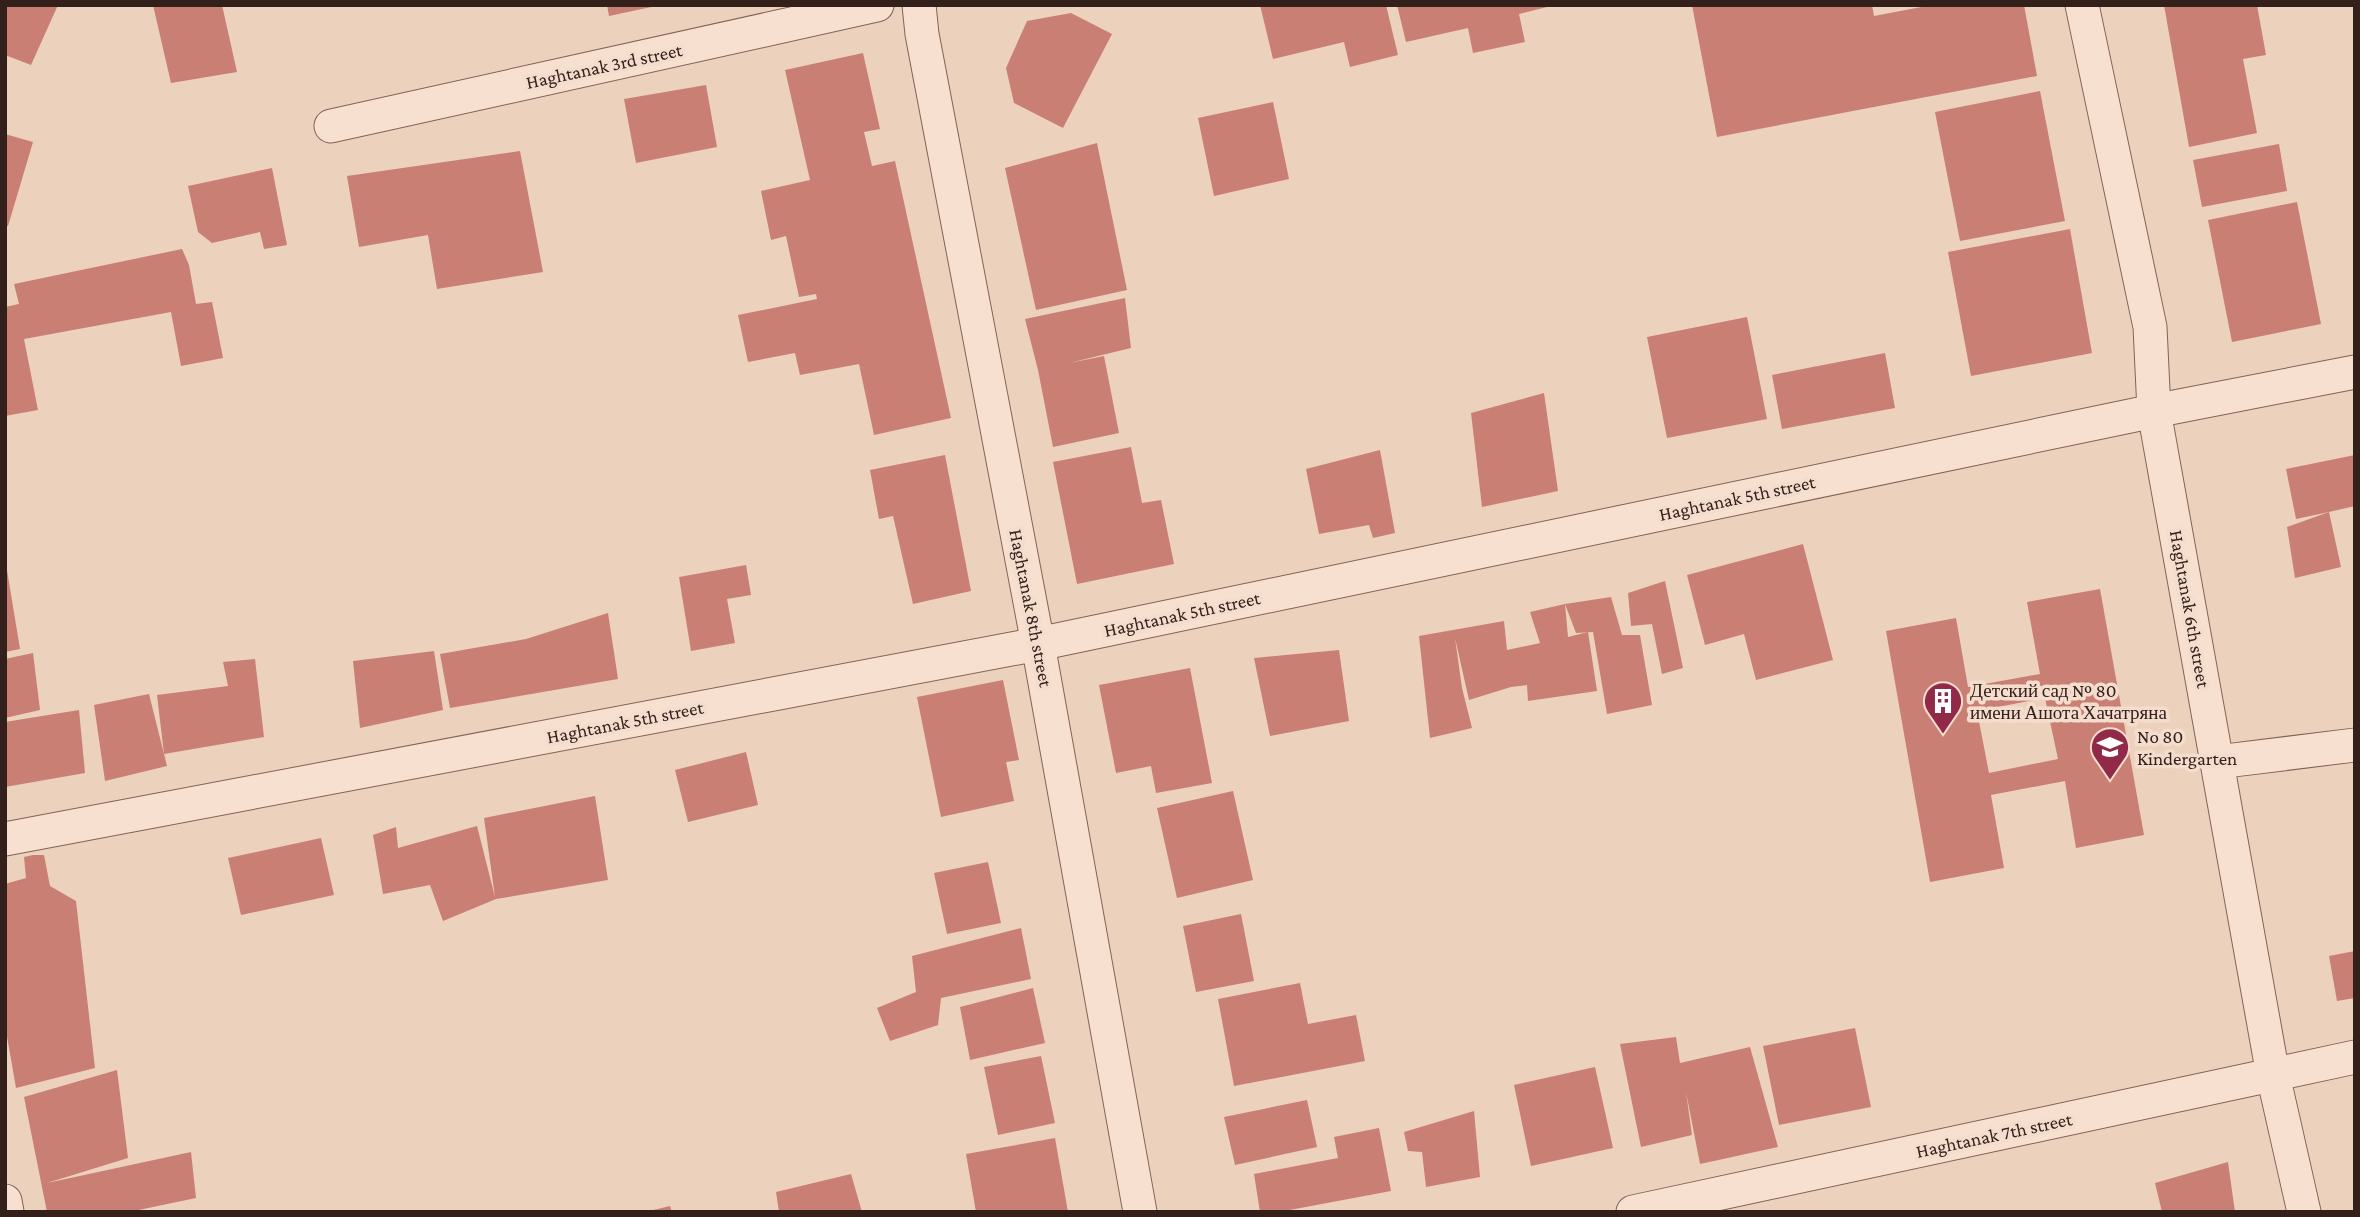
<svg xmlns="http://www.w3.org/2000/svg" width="2360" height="1217" viewBox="0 0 2360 1217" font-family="'Crimson Pro',serif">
<rect width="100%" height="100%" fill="#ecd1bd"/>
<g fill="#c97f74" fill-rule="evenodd">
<polygon points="5,5 58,5 31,65 5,55"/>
<polygon points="153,5 222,5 237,72 171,83"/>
<polygon points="607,5 656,5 656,6 609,16"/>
<polygon points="1260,5 1386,5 1398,55 1350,67 1344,42 1273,59"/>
<polygon points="1397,5 1551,5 1551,6 1519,14 1525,42 1473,53 1468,28 1406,42"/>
<polygon points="1692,5 1872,5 1874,16 1932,5 2024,5 2037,76 1717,137"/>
<polygon points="2164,5 2257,5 2266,55 2243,59 2257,133 2189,147"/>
<polygon points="1071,13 1112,34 1063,128 1014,103 1006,68 1027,21"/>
<polygon points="863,53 880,129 864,132 872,166 895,161 951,418 874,435 859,364 800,375 795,353 748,362 738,315 817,299 816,294 799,297 786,236 771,240 761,191 810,180 785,70"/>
<polygon points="706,85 717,147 636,163 624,99"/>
<polygon points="2040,91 2065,221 1960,241 1935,112"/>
<polygon points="1273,102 1289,179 1214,196 1198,118"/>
<polygon points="5,134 33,142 8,226 5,226"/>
<polygon points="1097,143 1127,290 1036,310 1005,168"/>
<polygon points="2279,144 2287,191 2202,207 2193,160"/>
<polygon points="520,151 543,272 437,289 428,235 359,247 347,176"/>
<polygon points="272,168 287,245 264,249 260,232 212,243 198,232 188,186"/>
<polygon points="2297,202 2321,324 2232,342 2208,220"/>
<polygon points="2070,229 2092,353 1971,376 1948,252"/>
<polygon points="182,249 189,265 196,304 212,302 223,358 181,366 171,312 24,339 38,410 5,416 5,307 19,304 14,284"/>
<polygon points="1125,298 1131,348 1069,363 1104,356 1119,433 1053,447 1038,370 1025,319"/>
<polygon points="1747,317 1767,419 1667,438 1647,337"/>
<polygon points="1885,353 1895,408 1782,429 1772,375"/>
<polygon points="1544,393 1558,491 1482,507 1471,413"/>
<polygon points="1131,447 1142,503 1161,500 1174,564 1077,584 1053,462"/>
<polygon points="1380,450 1395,533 1373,538 1369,525 1319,534 1306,469"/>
<polygon points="945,455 971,591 913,604 893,516 879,519 870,470"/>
<polygon points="2355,455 2355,506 2329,512 2341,567 2295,578 2287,527 2329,512 2296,519 2286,469"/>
<polygon points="1803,544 1833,660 1756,680 1744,634 1705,645 1687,575"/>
<polygon points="6,564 20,649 5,652 5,565"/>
<polygon points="746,565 751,595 727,599 735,643 691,651 679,577"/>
<polygon points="1665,581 1683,668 1662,674 1652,624 1631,626 1628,593"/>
<path d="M2100,589L2144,835L2076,848L2065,781L1991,795L2004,868L1930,882L1886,631L1956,618L1968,687L2040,674L2027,602ZM2045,698L2058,759L1989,773L1977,711Z"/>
<polygon points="1611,597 1622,635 1640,635 1652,705 1607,714 1593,632 1576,633 1565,604"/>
<polygon points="1565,604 1568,637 1588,632 1597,691 1528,701 1527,685 1511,687 1469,700 1455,638 1462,688 1472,728 1430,738 1419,636 1504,621 1507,650 1540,643 1530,612"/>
<polygon points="608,613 618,679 450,708 440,654 526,639"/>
<polygon points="1339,650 1349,721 1270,736 1254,658"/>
<polygon points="434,651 443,710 360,728 353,661"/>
<polygon points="33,653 40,710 5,718 5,659"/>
<polygon points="255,659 264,737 164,754 157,695 228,686 223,662"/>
<polygon points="1190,668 1212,783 1156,793 1151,766 1116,773 1099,685"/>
<polygon points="1003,680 1019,760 1006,762 1014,801 941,817 917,697"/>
<polygon points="149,694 167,766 105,781 94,705"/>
<polygon points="79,710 85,773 5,787 5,722"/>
<polygon points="746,752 758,805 688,822 675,770"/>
<polygon points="1233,791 1253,880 1177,898 1157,808"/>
<polygon points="595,796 608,880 496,899 443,921 430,885 383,894 373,835 396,827 398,848 477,826 495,897 484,818"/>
<polygon points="321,838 334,895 241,915 228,858"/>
<polygon points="33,855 44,855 50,886 76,901 95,1068 16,1088 5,1025 5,884 26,878 24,857"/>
<polygon points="988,862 1001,923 947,934 934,873"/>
<polygon points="1241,914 1254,981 1196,992 1183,926"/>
<polygon points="1021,928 1031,979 941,998 938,1025 890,1041 877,1008 916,992 912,956"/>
<polygon points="2355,951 2355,998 2337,1001 2329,956"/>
<polygon points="1300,983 1308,1024 1356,1015 1365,1061 1234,1086 1218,999"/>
<polygon points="1033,988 1045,1043 970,1060 960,1007"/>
<polygon points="1855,1028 1871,1107 1779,1125 1763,1046"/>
<polygon points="1676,1037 1680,1063 1750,1047 1778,1147 1700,1164 1686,1092 1692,1135 1641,1147 1620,1044"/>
<polygon points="1041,1056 1055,1123 998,1135 984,1067"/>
<polygon points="1595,1067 1613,1148 1531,1166 1514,1085"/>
<polygon points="117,1070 128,1158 47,1183 191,1152 196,1198 129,1212 47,1212 24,1097"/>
<polygon points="1307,1100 1317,1147 1235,1165 1224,1117"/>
<polygon points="1474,1111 1480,1177 1426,1187 1422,1152 1408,1151 1404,1132"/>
<polygon points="1379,1128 1391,1191 1279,1212 1260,1212 1254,1174 1338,1158 1334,1137"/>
<polygon points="1055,1138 1068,1212 976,1212 966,1154"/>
<polygon points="2228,1162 2235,1212 2162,1212 2155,1183"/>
<polygon points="851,1174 862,1212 779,1212 776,1192"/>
<polygon points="670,1206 672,1212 649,1212 649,1211"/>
</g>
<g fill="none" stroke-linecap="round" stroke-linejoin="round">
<g stroke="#836257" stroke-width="35">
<g id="minor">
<polyline points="919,5 922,34 1038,644 1140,1212"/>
<polyline points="2082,5 2150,327 2154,411 2273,1075 2304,1212"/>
<polyline points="331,126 877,5"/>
<polyline points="2217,762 2355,745"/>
<polyline points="5,839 1038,644 2154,411 2355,372"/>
<polyline points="5,1201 7,1212"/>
<polyline points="1633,1212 2355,1057"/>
</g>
</g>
<use href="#minor" stroke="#f7e0d0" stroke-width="33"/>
</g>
<defs>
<g id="building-pin" transform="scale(2.0125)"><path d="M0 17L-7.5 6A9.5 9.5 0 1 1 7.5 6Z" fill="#912948" stroke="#f4ddcd"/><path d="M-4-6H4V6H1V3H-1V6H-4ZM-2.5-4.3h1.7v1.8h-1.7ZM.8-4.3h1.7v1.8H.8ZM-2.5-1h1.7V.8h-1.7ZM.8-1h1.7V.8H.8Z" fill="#fff"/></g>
<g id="school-pin" transform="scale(2.0125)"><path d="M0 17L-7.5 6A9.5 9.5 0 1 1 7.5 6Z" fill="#912948" stroke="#f4ddcd"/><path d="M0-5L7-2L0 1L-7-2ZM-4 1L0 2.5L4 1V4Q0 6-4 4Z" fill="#fff"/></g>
</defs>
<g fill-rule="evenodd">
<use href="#building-pin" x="1943" y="701"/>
<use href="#school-pin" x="2110" y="747"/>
</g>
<g text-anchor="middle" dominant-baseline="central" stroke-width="7" stroke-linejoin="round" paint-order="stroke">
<g font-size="19" fill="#33201b" stroke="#f4ddcd">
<text transform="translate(604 66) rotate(-12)">Haghtanak 3rd street</text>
<text transform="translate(1737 498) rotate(-12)">Haghtanak 5th street</text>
<text transform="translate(1031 608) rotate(79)">Haghtanak 8th street</text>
<text transform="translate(2190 609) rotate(80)">Haghtanak 6th street</text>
<text transform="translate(1182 614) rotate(-12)">Haghtanak 5th street</text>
<text transform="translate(625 722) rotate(-11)">Haghtanak 5th street</text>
<text transform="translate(1994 1135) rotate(-12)">Haghtanak 7th street</text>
</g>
<g font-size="19" fill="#33201b" stroke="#f4ddcd" text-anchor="start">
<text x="1970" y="690">Детский сад № 80<tspan x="1970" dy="22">имени Ашота Хачатряна</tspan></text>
<text x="2137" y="736">No 80<tspan x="2137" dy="22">Kindergarten</tspan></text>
</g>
</g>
<rect width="2360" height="1217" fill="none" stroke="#33201b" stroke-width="14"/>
</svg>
